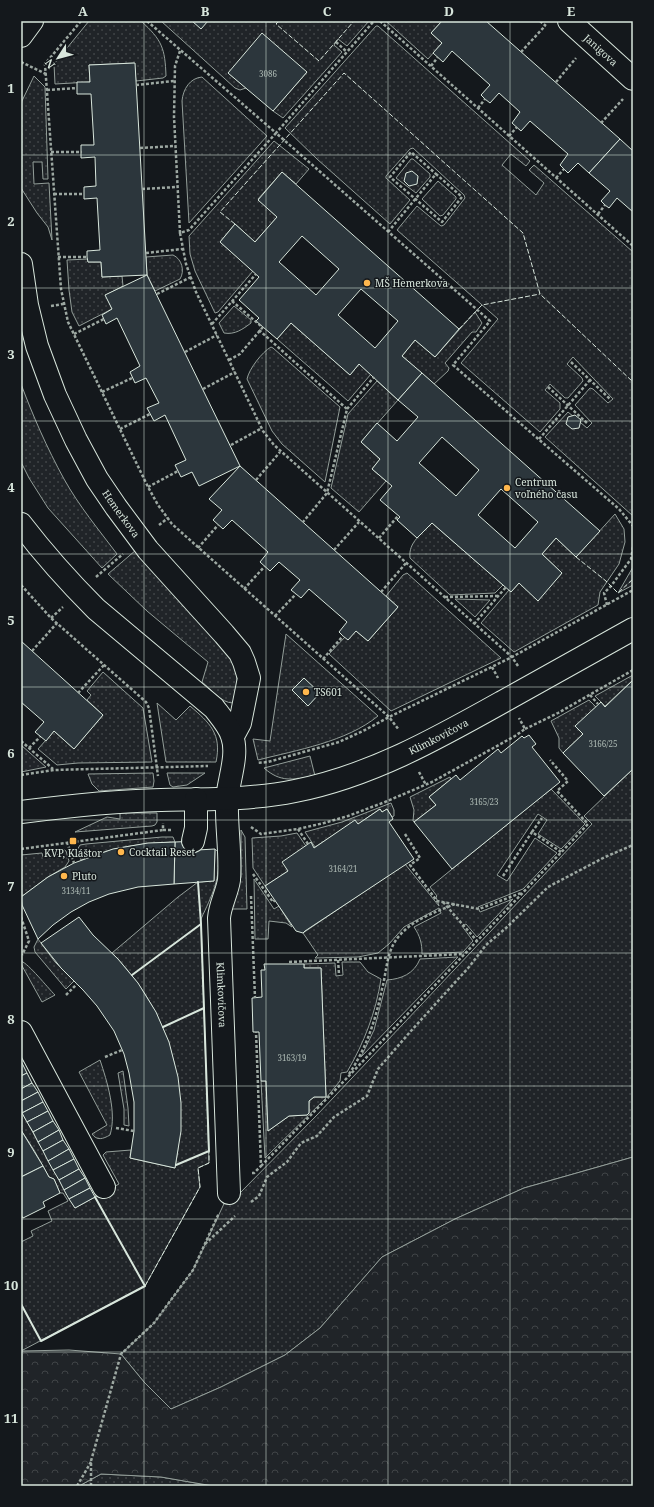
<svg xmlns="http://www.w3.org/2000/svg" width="654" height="1507" viewBox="0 0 654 1507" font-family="'Noto Serif',serif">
<defs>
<pattern id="green-dots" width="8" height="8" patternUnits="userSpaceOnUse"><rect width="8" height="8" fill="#202428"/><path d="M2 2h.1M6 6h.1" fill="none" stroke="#404447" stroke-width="1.8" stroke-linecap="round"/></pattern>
<pattern id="forest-crowns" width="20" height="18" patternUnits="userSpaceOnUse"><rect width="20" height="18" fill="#202428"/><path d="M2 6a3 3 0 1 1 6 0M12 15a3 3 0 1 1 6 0" fill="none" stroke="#404447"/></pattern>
</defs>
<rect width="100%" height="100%" fill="#14181c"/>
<g fill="url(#green-dots)" stroke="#939e99">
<path d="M89,21H141C162,40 165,48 166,76L163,78L136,81L134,63L89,65L90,82L55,84L54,64Z"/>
<polygon points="161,21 369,21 347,46 338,39 334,45 342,52 283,118 273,111 307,72 228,73 246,88 240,90 235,88"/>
<polygon points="386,21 442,21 431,33 442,43 428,59"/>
<polygon points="376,26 378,26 530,161 526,166 511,154 502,165 536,195 544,183 529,170 534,165 633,252 633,516 545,437 568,412 587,428 592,423 575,405 590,388 593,389 608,403 613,399 573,357 567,364 582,378 583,381 568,398 565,398 550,384 545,390 560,403 560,409 540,432 461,363 498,319 397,230 417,206 441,226 444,225 465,198 464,195 413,148 410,149 386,176 386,178 410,200 390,224 317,159 285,128"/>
<polygon points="34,76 45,87 48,179 43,179 42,162 33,162 34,184 49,183 52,240 48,227 37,213 21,188 21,103"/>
<path d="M202,77L267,136L189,223L182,101C183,89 190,78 202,77Z"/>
<polygon points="274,141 309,169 296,184 282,172 258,199 277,217 255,242 235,224 220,242 253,271 218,312 215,313 195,271 190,254 189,236"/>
<polygon points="411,159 413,159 430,174 430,177 416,193 396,178"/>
<polygon points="438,181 456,197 456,199 443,215 440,216 422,199"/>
<path d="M173,255C182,259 185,271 180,279L155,291L147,275L146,257Z"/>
<polygon points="88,259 88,262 101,262 102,277 122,276 123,286 106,295 112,309 79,326 72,312 69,290 67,260"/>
<path d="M234,306L251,320V323C243,329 235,335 224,333L219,323Z"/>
<polygon points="475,312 482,323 476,332 472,332 445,363 449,368 448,371 434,384 402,356 415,340 435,357"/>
<polygon points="291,323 350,375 359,364 371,374 348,401 277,339"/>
<path d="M271,347L273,348L340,407L325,482L282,444L272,431L247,379C249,369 262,352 271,347Z"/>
<polygon points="377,381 398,400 361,442 380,459 372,469 386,481 359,512 331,488 348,414"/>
<path d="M21,384C33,416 47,448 64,479C79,506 99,530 117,554L102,568L48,508L29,478L21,462Z"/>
<polygon points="615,514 624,529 625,542 619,564 600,592 598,605 514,652 481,623 509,590 511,592 519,583 538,600 562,573 542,554 556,538 576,557"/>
<path d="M432,523L503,585L495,593L450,595L410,558C408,542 422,534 432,523Z"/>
<path d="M136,550L233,660C238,678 239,685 233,703C221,703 211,689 202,682L208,662L147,611L108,574Z"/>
<polygon points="633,567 633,585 618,593"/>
<polygon points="407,573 501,658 391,711 329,654 345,637 356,631 368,641 398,607 386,596 403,575"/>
<polygon points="455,599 490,600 475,617"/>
<path d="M286,634L378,716C346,742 297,750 258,760L253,739L270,741Z"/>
<polygon points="103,672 143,708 152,762 78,763 57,765 38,749 54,731 74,749 103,715 87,700 91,695 87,691"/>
<polygon points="633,675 633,680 605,706 595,696"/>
<polygon points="589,700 596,707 576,726 583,734 563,753 559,748 559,738 551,721"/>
<path d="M157,703L176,720L190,706C210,723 222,734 216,762H166Z"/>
<polygon points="21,745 46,767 21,772"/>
<path d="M310,756L315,776L313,777C292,779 281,783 264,768Z"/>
<polygon points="633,769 633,1157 524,1188 455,1219 382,1257 320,1328 285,1355 221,1387 171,1409 144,1382 121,1354 154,1323 193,1270 229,1193 238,1195 317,1115 592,824 584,816"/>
<polygon points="153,773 154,781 153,787 99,791 92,784 88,774"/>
<polygon points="167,773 205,773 187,785 173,787 170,785"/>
<polygon points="450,777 451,779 429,797 436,805 414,822 413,821 414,810 410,797"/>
<path d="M551,789L585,824L561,849L538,834L547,820L538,814L497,875L507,881L535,838L557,853L523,889L478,907L480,912L513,899L477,937L466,924L462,926L473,941L463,952L422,954C422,943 420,936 414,927L441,913L439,908L404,927L389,944L378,953L358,957L315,958L318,955L303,933L405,864L439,906L436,897L437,896L430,887Z"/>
<polygon points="391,803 394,810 394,816 392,817 387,809 382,812 380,809 358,824 355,821 315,847 305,832 342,822"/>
<polygon points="120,813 157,813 157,822 155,825 152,826 75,832 107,817 120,819"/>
<polygon points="241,830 245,837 247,909 230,909 241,877"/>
<polygon points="297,833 306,846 288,871 265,886 253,868 252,838 281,836"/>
<path d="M162,837H173L175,842C142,843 112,847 81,860L77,850L80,845L86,844Z"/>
<polygon points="63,849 66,851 69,861 65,867 48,877 21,897 21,855 42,853 43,857 60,854 60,850"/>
<path d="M215,849L218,852C221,879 212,895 201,919L209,1163L198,1168L200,1187L145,1286L21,1351V1242L33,1236L31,1231L52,1221L48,1211L68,1201L63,1193H60L54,1179L49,1177L34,1150L21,1130V1111L75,1208L119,1184L103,1155L106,1152L131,1150L130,1158L175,1168C190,1086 171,1013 112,953L178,897L198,882L214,881Z"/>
<polygon points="254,879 274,909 279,906 292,927 286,923 269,921 268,939 255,939"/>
<polygon points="38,939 55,962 74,981 66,989 35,952 34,947"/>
<path d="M458,957L361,1057L374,1030L387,980C401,979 414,974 420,959Z"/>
<path d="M21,961C29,964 47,987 55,995L42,1002L21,964Z"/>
<path d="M342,962H360L368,972L381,979C376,1012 364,1043 347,1072L341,1073L340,1081L326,1098L265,1158L261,1081H266L268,1131L289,1116L307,1115L309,1113V1101L314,1097H326L321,968H304V964L335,963L336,976L343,975Z"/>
<path d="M100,1060C107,1081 117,1113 110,1135C103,1139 97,1141 92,1134L107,1125L79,1072Z"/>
<polygon points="123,1071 128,1108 129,1126 124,1125 124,1109 118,1073"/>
<polygon points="101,1474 161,1477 213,1486 79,1486"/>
</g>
<polygon fill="url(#forest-crowns)" stroke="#939e99" points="633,1157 633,1486 213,1486 161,1477 101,1474 79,1486 21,1486 21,1351 69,1350 121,1354 144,1382 171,1409 221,1387 285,1355 320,1328 382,1257 455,1219 524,1188"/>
<g fill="#2c363c" stroke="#d8e6dc" fill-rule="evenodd">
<polygon points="192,21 208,21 201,29"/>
<polygon points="442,21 486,21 620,139 589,173 578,163 568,173 560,165 568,154 530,121 521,131 512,123 520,112 499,93 490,103 485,99 481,95 490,85 452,51 443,62 433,53 442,43 431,33"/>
<polygon points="262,33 307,72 273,111 228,73"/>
<polygon points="135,63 147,275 102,277 101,262 88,262 87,257 87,251 100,250 97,198 84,199 84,187 96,186 95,157 81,158 81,145 94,145 91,94 77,94 77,82 90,82 89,65"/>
<polygon points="620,139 633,151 633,212 617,198 609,208 605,205 601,201 610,191 589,173"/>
<polygon points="412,171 418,176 417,184 409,186 404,181 406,173"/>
<path d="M282,172L459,329L435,357L415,340L402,356L422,373L398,400L359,364L350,375L291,323L277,339L256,321L259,318L239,300L259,277L220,242L235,224L255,242L277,217L258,200ZM302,236L339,269L316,295L279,262ZM361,289L398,321L375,348L338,315Z"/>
<polygon points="147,275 240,466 199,486 192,472 181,477 175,465 186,460 165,415 154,421 147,408 159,403 146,378 135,383 130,372 140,366 117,318 106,324 102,315 112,309 105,295"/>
<path d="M422,373L600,531L576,557L556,538L542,554L562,573L538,601L519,583L511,592L432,523L417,538L397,520L400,517L380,500L392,486L372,469L380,459L361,442L377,423L397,441L418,417L398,400ZM442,437L479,470L456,496L419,463ZM501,489L538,522L515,548L478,515Z"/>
<polygon points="575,415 581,420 579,428 572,429 566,424 568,417"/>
<polygon points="240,466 398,607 368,641 356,631 348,640 343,636 339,632 347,622 309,589 301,598 291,590 300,580 279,562 270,571 260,562 268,552 232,520 223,529 213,520 222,510 209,499"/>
<polygon points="21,641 103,715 74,749 54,731 46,741 35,732 44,722 21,702"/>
<polygon points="304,678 320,693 308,706 292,690"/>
<polygon points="633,680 633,769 604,796 563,753 583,734 575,726 601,702 605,707"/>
<polygon points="529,735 536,744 532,747 560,782 452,869 414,822 436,805 429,797 456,775 460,780 498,749 501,753 522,736 524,738"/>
<polygon points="380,809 382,812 387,809 392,817 393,819 389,822 414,859 305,931 303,933 296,931 265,886 288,871 282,862 311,842 314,848 355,820 358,824"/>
<polygon points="197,841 197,850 215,849 214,881 174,884 175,842"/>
<polygon points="175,842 174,884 138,887 109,894 89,902 71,912 53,925 38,939 22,905 21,897 48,877 74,863 113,849 148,843"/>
<polygon points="79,917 93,935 118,959 138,983 156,1012 169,1042 178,1077 181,1103 181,1131 175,1168 130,1158 134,1131 134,1102 129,1073 124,1054 114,1031 97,1006 83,990 61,968 41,943"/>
<polygon points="264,964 304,964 304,968 321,968 326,1097 314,1097 309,1101 309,1113 307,1115 289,1116 268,1131 266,1081 261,1081 259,1032 253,1032 252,998 262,997 261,970 265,970"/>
<polygon points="22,1063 27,1073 21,1076 21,1064"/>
<polygon points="27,1073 32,1083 21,1089 21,1076"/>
<polygon points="32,1083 38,1092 21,1101 21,1089"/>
<polygon points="38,1092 43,1102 22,1113 21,1101"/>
<polygon points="43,1102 48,1111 27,1122 22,1113"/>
<polygon points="48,1111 53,1121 33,1132 27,1122"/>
<polygon points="53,1121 59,1130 38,1142 33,1132"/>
<polygon points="21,1130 43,1166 21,1177"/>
<polygon points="59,1130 63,1140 43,1151 38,1142"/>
<polygon points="63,1140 69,1149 48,1161 43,1151"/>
<polygon points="69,1149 74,1159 53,1170 48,1161"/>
<polygon points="74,1159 79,1169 59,1180 53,1170"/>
<polygon points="43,1166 49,1177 54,1179 60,1193 43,1202 45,1207 23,1218 21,1215 21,1177"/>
<polygon points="79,1169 85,1178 64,1190 59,1180"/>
<polygon points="85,1178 90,1188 69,1199 64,1190"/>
<polygon points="90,1188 95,1197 75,1208 69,1199"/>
</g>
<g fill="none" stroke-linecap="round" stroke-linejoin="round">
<g stroke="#d8e6dc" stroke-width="24">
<g id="minor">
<path id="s1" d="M569,21L633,79"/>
<polyline points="21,36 32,21"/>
<path id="s2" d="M21,264L27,305L37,346L55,395L76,440L97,479L116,507L148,550L224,634L240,653L244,662L249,678L240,723L233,736"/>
<path id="s3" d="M21,524C44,554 69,582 96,609L214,708C220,716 229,726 232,736C239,755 228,781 227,800C226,826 231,853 229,880C227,893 220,905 219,918L229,1193"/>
<path id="s4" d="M21,812C68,806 114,801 161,800C206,799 251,800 295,791C371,776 438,738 504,701C547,677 590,653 633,629"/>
<polyline points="193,841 196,828 196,799"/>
<polyline points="21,1032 104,1187"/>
</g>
</g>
<g stroke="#9da8a2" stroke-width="2.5" stroke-dasharray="3 2" stroke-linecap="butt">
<polyline points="81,21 45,64 61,289 68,322 148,487 158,505 172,524 389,717 399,730"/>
<polyline points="147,21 276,133 374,21"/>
<polyline points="380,21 633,246"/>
<polyline points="540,21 546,26"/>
<polyline points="336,42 347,52"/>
<polyline points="180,51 175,66 174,117 180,233 189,230 276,133 490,321 453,365 619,509 633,526"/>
<polyline points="521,52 545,26"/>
<polyline points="21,62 46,74"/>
<polyline points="431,66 438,57"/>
<polyline points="556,82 576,58"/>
<polyline points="136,85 174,81"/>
<polyline points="47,90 77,88"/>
<polyline points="478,108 485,99"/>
<polyline points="601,123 623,99"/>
<polyline points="509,136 517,127"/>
<polyline points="140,148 175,146"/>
<polyline points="51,152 82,152"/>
<polyline points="556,178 564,169"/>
<polyline points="142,189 177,187"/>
<polyline points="54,194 84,194"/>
<polyline points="598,214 605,205"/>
<polyline points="388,232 436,174 462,197 442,222 390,177 411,152 436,174"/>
<polyline points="180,233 186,264 196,292 263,431 274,445 512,657 389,717 365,730 339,742 268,762 257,763"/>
<polyline points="146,253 182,249"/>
<polyline points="58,257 87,257"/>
<polyline points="157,294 191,277"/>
<polyline points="232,301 262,327"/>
<polyline points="51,306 63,304"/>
<polyline points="212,324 256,274"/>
<polyline points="259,330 347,409 327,493 303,522"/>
<polyline points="74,334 104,319"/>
<polyline points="185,352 217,335"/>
<polyline points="229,360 240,354 263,327"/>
<polyline points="571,362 610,399"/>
<polyline points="548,387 588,424"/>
<polyline points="203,389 235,372"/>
<polyline points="102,392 132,378"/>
<polyline points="347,409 374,377"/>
<polyline points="120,429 150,414"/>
<polyline points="539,439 590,380"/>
<polyline points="231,445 262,428"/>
<polyline points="256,480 280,452"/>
<polyline points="148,487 178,471"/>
<polyline points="159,525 168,518"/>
<polyline points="379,538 398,516"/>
<polyline points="198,548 218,525"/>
<polyline points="334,550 359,522"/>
<polyline points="96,577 123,554"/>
<polyline points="21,585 51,618 146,702 149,708 158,776"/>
<polyline points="244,589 265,566"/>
<polyline points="381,592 406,563"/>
<polyline points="445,597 498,596"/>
<polyline points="607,605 604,593 611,586 631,559 633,547"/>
<polyline points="275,616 296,594"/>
<polyline points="51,618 63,607"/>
<polyline points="474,624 506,587"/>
<polyline points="32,651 57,623"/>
<polyline points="323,659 343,636"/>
<polyline points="518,666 512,657 633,590"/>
<polyline points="492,667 498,678"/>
<polyline points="78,693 104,665"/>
<polyline points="590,695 598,704"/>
<polyline points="525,729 558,713 633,670"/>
<polyline points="21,741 53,769"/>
<polyline points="29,748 40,737"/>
<polyline points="419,772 426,785"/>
<polyline points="21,775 54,770 208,766"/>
<polyline points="251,827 261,834 298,829 324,823 348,816 385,802 432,782 515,736 525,729 519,718"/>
<polyline points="298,829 308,844"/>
<polyline points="163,830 172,830"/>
<polyline points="532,832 542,818"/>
<polyline points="405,834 420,858 410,865 437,901 479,909 521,893"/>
<polyline points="67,842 74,863"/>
<polyline points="21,849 163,830 163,823"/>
<polyline points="253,874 273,902 275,900"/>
<polyline points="503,876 532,832 561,852"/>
<polyline points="251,896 255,998"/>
<polyline points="443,902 477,941"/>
<polyline points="21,917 29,941 22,955"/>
<polyline points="338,960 339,974"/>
<polyline points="289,962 464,954"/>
<polyline points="66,995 77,984"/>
<polyline points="105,1057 122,1050"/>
<path d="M349,1074C366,1049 376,1019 382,989C387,971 386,950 400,935C414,919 436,912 455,904"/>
<polyline points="116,1128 134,1131"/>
<polyline points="261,1166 345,1080 588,824 557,791 568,781 550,760"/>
<polyline points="252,1173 254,1173 261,1166 256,1032"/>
<polyline points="251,1202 259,1196 267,1177 287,1162 301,1143 317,1136 334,1117 367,1096 378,1069 410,1032 469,967 486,945 506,928 548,887 605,857 633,845"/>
<polyline points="205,1244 235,1216"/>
<polyline points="77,1486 91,1462"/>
<polyline points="91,1486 91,1461 121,1354 154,1323 193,1270 219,1213"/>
</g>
<use href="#minor" stroke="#14181c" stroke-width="22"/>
<g stroke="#d8e6dc" stroke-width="1" stroke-dasharray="5 2" stroke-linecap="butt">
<polyline points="279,21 276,24 319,61 354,21"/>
<polyline points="235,224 220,212 344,73 523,233 540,294 633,382"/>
<polyline points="459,329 482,305 540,294"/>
<polyline points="576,557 606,581 618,593 633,579"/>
<polyline points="145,1286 200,1187 198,1168 209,1163 209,1151"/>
</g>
<g stroke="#d8e6dc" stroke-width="2">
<polyline points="132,975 201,924"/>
<polyline points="163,1027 204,1008"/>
<polyline points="176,1165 209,1151 201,924 198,882"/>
<polyline points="21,1304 41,1341 145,1286 95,1197"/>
</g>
</g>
<path fill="none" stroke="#d8e6dc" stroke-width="1" stroke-opacity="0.55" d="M144,21V1486M266,21V1486M388,21V1486M510,21V1486M21,155H633M21,288H633M21,421H633M21,554H633M21,687H633M21,820H633M21,953H633M21,1086H633M21,1219H633M21,1352H633"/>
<g fill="#ffb74d" stroke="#14181c" stroke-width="1.5">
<circle cx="367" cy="283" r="4"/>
<circle cx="507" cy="488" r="4"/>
<circle cx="306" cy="692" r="4"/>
<rect x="69" y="837" width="8" height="8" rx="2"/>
<circle cx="121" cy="852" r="4"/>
<circle cx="64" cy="876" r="4"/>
</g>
<g text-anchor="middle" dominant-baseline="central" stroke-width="3" stroke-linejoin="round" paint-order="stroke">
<g font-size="8" fill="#adbab4">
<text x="268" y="73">3086</text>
<text x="603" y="743">3166/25</text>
<text x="484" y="801">3165/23</text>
<text x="343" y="868">3164/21</text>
<text x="76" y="890">3134/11</text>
<text x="292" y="1057">3163/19</text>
</g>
<g font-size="10" fill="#d8e6dc" stroke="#14181c">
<text stroke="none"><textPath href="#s1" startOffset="43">Janigova</textPath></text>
<text stroke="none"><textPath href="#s2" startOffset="272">Hemerkova</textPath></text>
<text stroke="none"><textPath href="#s4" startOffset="429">Klimkovičova</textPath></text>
<text stroke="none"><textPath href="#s3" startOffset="562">Klimkovičova</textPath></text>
</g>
<g font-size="10" fill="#d8e6dc" stroke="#14181c" text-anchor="start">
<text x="375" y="283">MŠ Hemerkova</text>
<text x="515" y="482">Centrum<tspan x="515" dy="12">voľného času</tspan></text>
<text x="314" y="692">TS601</text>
<text x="129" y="852">Cocktail Reset</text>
<text x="73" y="853" text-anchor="middle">KVP, Kláštor</text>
<text x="72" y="876">Pluto</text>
</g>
</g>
<rect width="654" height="1507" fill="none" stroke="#14181c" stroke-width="44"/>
<g transform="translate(58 58) rotate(234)" stroke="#14181c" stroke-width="3" paint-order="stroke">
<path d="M0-3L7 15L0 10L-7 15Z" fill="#d8e6dc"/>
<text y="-6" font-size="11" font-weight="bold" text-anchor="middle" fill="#d8e6dc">N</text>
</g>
<rect x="22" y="22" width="610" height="1463" fill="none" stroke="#d8e6dc" stroke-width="1.5"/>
<g font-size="13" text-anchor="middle" font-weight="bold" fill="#d8e6dc">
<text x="83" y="16">A</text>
<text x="205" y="16">B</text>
<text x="327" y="16">C</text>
<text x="449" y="16">D</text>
<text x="571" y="16">E</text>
<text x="11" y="93">1</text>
<text x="11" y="226">2</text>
<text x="11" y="359">3</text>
<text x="11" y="492">4</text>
<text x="11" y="625">5</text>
<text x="11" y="758">6</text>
<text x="11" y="891">7</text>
<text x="11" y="1024">8</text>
<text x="11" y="1157">9</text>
<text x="11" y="1290">10</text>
<text x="11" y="1423">11</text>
</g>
</svg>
